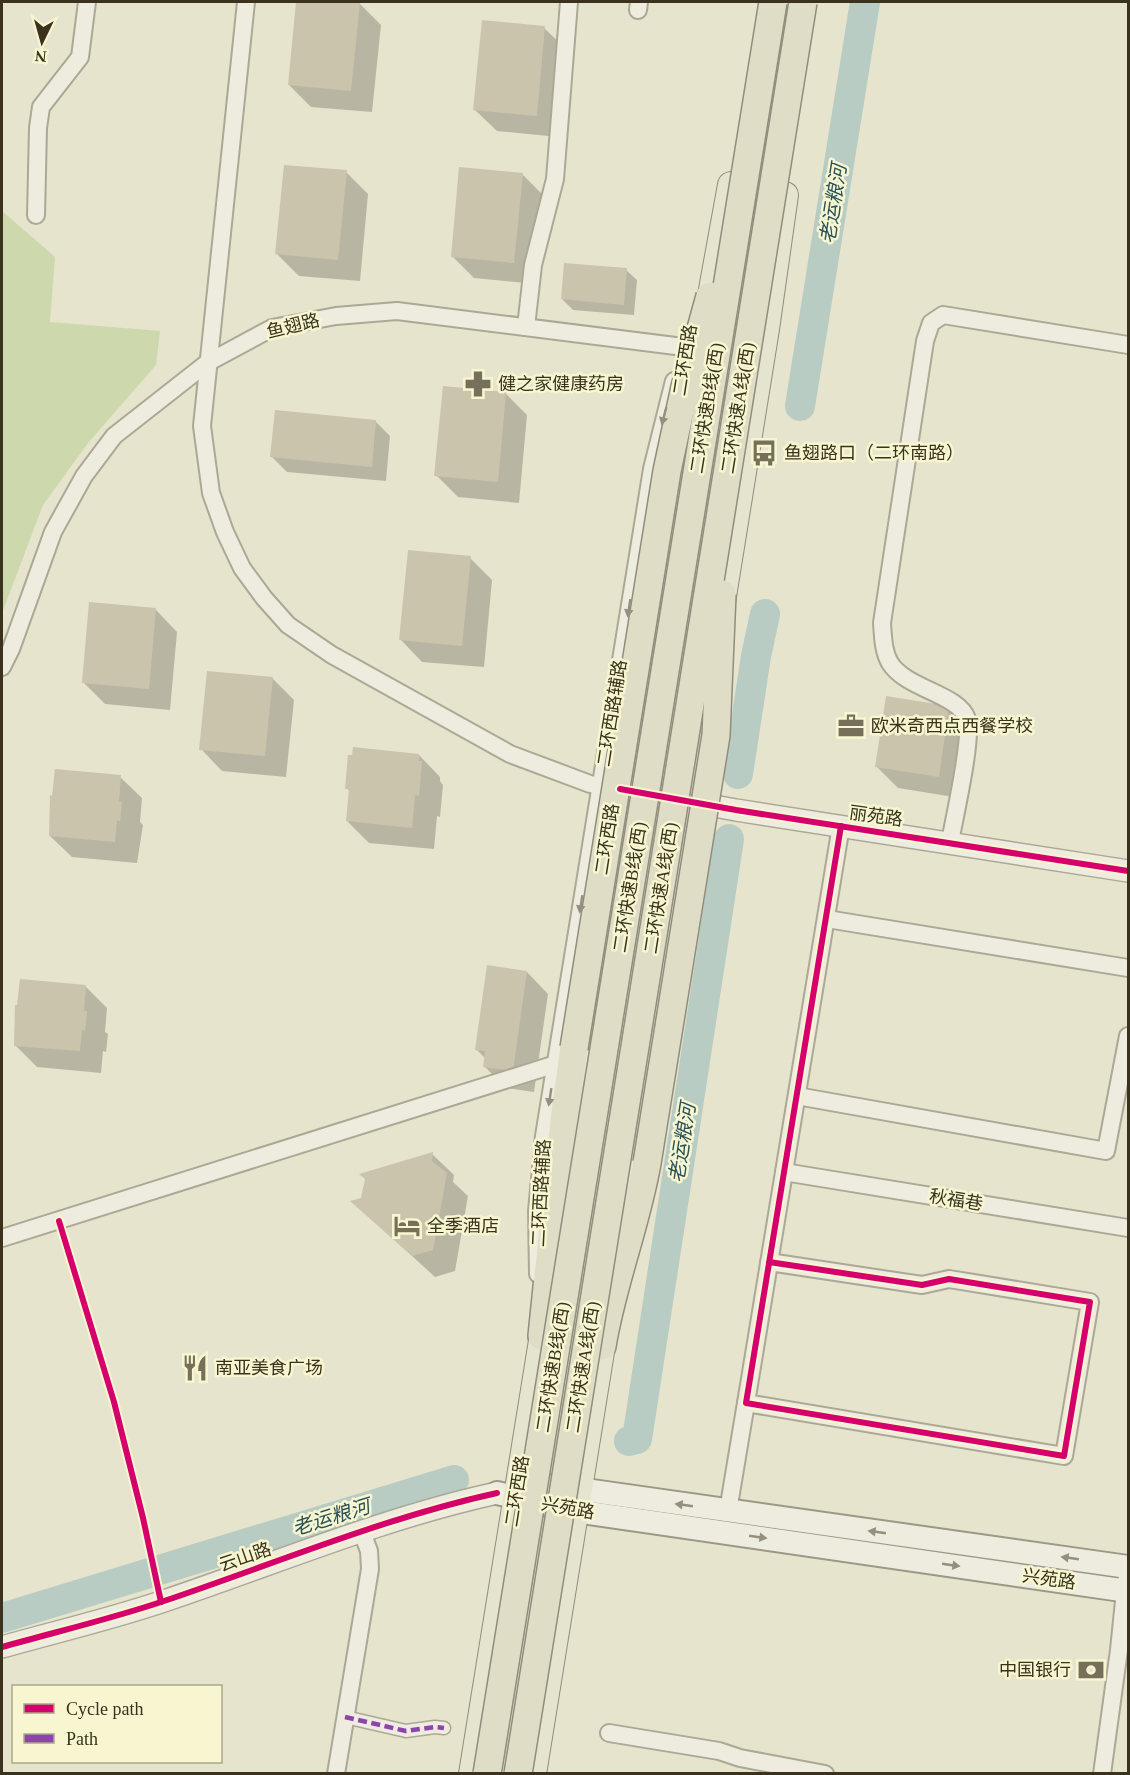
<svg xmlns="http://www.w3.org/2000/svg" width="1130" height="1775" viewBox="0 0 1130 1775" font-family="'Times New Roman','Noto Sans SC',serif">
<rect width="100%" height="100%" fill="#e6e4cc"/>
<polygon fill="#cdd8ad" points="2,211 55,257 50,322 160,331 156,365 88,443 43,505 2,613"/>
<g fill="#0003">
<polygon points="297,2 359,3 381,25 372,112 311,107 289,85"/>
<polygon points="544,28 566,49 558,137 497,131 475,110"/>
<polygon points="346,172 368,194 360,281 299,276 277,254"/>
<polygon points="522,174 544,196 535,284 474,278 452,256"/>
<polygon points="626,270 637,280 634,315 573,310 562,299"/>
<polygon points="505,393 527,415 519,503 458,497 436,475"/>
<polygon points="375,421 390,436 386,481 287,472 272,457"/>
<polygon points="470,558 492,580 484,667 422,662 401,640"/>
<polygon points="156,610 177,632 170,710 105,704 83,682"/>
<polygon points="272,678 294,700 286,777 222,771 201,749"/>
<polygon points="949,707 970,729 960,798 898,788 876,766"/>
<polygon points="419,755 440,777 440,781 443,785 440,817 437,816 434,849 369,843 347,821 350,792 347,788 353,757"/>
<polygon points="120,777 142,798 140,822 143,825 137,863 72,857 50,836"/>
<polygon points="527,972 548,994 534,1092 506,1088 484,1066 486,1059 476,1049"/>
<polygon points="85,986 107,1008 105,1032 108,1034 106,1052 103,1051 101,1073 37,1067 15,1045"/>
<polygon points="432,1154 454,1175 453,1182 468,1196 455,1271 435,1277 353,1202 362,1199 366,1179"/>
</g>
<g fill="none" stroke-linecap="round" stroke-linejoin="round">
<g stroke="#b8ccc4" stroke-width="30">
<polyline points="800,406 865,2"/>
<polyline points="738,774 756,656 765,614"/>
<polyline points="629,1441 637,1439 729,839"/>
<polyline points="2,1618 454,1480"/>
</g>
</g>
<g fill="#cac4ad">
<polygon points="296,2 360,2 351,91 288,85"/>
<polygon points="482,20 545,26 537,116 473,110"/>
<polygon points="284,165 347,170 338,260 275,254"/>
<polygon points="459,167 523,173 514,263 451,257"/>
<polygon points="564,263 627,268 624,305 561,299"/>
<polygon points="443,386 506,392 498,482 434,476"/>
<polygon points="275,410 376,420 372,467 270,457"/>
<polygon points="408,550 471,556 462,646 399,640"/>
<polygon points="89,602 156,608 149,689 82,683"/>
<polygon points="207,671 273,677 265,756 199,750"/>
<polygon points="886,696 949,706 939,777 875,767"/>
<polygon points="353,747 419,754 419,761 422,761 419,796 415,795 412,828 346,821 349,789 345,789 348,755 352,755"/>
<polygon points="55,769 121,775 119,801 122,802 120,821 117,821 115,842 49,836 50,795 52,796"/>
<polygon points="487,965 527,971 513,1071 483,1067 485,1051 475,1050"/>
<polygon points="20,979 86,985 84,1011 87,1011 85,1031 82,1030 80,1051 14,1046 15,1005 17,1005"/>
<polygon points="433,1152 432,1161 447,1173 433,1250 412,1256 350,1201 361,1198 365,1179 359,1174"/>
</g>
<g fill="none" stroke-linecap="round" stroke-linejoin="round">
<g stroke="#aba895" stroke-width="15">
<polyline id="pedestrian" points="345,1717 406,1731 435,1727 444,1728"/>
</g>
<g stroke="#aba895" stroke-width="20">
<g id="minor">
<polyline points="246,2 202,426 211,493 225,532 242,568 264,598 288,625 332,655 510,754 590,784 610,788"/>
<polyline points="638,10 639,2"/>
<polyline points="36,215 38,128 41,107 80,57 87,2"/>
<polyline points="526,327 533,265 555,179 569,2"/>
<polyline points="2,667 11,649 53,532 84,476 114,436 207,363 272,328 336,316 397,311 755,356"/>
<path d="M950,842C954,819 973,737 967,719C959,694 906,689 890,663C883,651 883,636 882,623L925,341L931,323L943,315L1128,345"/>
<polyline points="827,919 1128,968"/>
<polyline points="797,1096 1106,1151 1128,1036"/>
<polyline points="784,1172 1128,1228"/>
<polyline points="2,1238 556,1064"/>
<polyline points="769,1262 922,1285 949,1279 1090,1302 1064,1456 746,1403 841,826"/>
<polyline points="538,1274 537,1211 544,1136 652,469 674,381"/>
<polyline points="728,1511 746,1403"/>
<polyline points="609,1733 719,1751 740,1758 825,1774"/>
<polyline points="336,1774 370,1569 369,1551 362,1532"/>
<polyline points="1102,1774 1119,1650 1126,1581"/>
</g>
</g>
<g stroke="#aba895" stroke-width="24">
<g id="tertiary">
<polyline points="631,791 736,810 1128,871"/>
<path d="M2,1647C55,1632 111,1619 164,1601C274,1564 383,1518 497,1493"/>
</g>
</g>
<g stroke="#9b9885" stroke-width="26">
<g id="secondary">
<polyline points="517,1491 557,1486 1128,1567"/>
<polyline points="497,1493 575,1511 1128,1591"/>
</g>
</g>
<g stroke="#908d7c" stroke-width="28">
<g id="primary">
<polyline points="707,317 731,185"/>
<polyline points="720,615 766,329 785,195"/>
<polyline points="574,1140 690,421"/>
<polyline points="621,1228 709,684"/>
<polyline points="472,1774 546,1316"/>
<polyline points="533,1774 605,1327"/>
</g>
</g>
<g stroke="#908d7c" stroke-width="30">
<g id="trunk">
<polyline points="542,1336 565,1112 574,1048"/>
<path d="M602,1346C612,1284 636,1226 647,1163"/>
</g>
</g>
<use href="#pedestrian" stroke="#eeecde" stroke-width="12"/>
<use href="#minor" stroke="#eeecde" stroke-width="16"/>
<use href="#tertiary" stroke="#eeecde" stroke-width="21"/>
<use href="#secondary" stroke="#eeecde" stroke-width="22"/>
<use href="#primary" stroke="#e5e4cf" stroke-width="26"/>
<use href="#trunk" stroke="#dfddc6" stroke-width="27"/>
<g stroke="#908d7c" stroke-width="30" stroke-linecap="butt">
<g id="trunk-bridge">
<polyline points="574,1048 667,471 685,387 710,296"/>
<polyline points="647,1163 716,735 722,594"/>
<polyline points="487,1774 773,2"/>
<polyline points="518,1774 803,2"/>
</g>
</g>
<use href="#trunk-bridge" stroke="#dfddc6" stroke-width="27"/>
<polyline stroke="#8e44ad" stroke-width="4.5" stroke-dasharray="9 4.5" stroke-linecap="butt" points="345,1717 406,1731 435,1727 444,1728"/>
<g stroke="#f7f6d1" stroke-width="10">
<g id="cycleway">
<polyline points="620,789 736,810 1128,871"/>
<polyline points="59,1221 114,1402 143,1518 161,1602"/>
<polyline points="769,1262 922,1285 949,1279 1090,1302 1064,1456 746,1403 841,826"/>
<path d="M2,1647C55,1632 111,1619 164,1601C274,1564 383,1518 497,1493"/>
</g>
</g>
<use href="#cycleway" stroke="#d6006c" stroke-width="6"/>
</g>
<defs><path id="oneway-solid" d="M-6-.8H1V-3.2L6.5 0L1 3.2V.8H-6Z" transform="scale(1.5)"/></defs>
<g fill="#948f7e">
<use href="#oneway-solid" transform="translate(664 416) rotate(105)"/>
<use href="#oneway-solid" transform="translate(629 608) rotate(99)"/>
<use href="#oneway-solid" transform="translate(581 904) rotate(99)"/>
<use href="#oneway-solid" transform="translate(550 1097) rotate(99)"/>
<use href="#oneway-solid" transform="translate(684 1505) rotate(-172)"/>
<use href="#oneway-solid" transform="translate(877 1532) rotate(-172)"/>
<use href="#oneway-solid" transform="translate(758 1537) rotate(8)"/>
<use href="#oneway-solid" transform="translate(1070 1558) rotate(-172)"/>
<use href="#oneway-solid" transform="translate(951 1565) rotate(8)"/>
</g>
<defs>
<g id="pharmacy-bare" transform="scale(2.07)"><path d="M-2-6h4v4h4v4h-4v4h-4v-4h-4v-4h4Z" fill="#76705a" stroke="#f7f6d1" stroke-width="2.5" paint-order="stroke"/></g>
<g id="bus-bare" transform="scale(2.07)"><path d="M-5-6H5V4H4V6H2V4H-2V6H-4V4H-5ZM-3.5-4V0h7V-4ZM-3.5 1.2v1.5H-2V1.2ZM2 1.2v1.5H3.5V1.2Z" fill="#76705a" stroke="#f7f6d1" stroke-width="2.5" paint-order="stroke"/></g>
<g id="office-bare" transform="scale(2.07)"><path d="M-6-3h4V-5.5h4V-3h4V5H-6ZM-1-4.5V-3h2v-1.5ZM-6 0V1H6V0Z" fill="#76705a" stroke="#f7f6d1" stroke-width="2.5" paint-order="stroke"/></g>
<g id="hotel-bare" transform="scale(2.07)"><path d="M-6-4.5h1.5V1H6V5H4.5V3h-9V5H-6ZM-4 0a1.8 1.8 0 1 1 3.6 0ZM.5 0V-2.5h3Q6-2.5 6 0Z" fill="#76705a" stroke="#f7f6d1" stroke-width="2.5" paint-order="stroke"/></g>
<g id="restaurant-bare" transform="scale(2.07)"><path d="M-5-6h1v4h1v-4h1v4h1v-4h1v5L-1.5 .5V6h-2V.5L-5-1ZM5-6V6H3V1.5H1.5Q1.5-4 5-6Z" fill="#76705a" stroke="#f7f6d1" stroke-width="2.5" paint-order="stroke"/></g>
<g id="bank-bare" transform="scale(2.07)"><path d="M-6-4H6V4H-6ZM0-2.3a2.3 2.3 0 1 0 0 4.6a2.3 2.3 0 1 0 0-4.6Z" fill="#76705a" stroke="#f7f6d1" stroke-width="2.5" paint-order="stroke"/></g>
</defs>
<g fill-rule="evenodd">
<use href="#pharmacy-bare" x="478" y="384"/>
<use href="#bus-bare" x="764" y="453"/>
<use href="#office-bare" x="851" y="726"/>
<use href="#hotel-bare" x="407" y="1226"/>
<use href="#restaurant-bare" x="195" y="1368"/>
<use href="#bank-bare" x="1091" y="1670"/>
</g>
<g text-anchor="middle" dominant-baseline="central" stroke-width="5" stroke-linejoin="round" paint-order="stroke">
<g font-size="18" fill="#3a321d" stroke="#f7f6d1">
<text transform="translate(293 326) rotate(-14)">鱼翅路</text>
<text transform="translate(685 360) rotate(-81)">二环西路</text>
<text transform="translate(707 408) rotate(-81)">二环快速B线(西)</text>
<text transform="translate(738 408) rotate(-81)">二环快速A线(西)</text>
<text transform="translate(612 713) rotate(-81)">二环西路辅路</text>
<text transform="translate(876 816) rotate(8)">丽苑路</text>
<text transform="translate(607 839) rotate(-81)">二环西路</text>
<text transform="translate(630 887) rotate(-81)">二环快速B线(西)</text>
<text transform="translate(661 888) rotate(-81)">二环快速A线(西)</text>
<text transform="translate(541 1193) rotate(-87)">二环西路辅路</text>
<text transform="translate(956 1200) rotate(9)">秋福巷</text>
<text transform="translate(553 1367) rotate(-81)">二环快速B线(西)</text>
<text transform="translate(583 1367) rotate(-81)">二环快速A线(西)</text>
<text transform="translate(517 1491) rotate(-81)">二环西路</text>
<text transform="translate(568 1508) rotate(10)">兴苑路</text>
<text transform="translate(245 1557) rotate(-19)">云山路</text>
<text transform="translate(1049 1579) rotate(8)">兴苑路</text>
</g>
<g font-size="18" fill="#3a321d" stroke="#f7f6d1" text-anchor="start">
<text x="498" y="384">健之家健康药房</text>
<text x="784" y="453">鱼翅路口（二环南路）</text>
<text x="871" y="726">欧米奇西点西餐学校</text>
<text x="427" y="1226">全季酒店</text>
<text x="215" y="1368">南亚美食广场</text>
<text x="1071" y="1670" text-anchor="end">中国银行</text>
</g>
<g font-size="20" font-style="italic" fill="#2b515a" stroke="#f7f6d1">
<text transform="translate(833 204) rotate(-81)">老运粮河</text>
<text transform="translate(682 1143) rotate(-81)">老运粮河</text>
<text transform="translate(331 1517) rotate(-17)">老运粮河</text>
</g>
</g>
<rect width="1130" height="1775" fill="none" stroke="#3a321d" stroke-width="6"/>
<rect x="12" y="1685" width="210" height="78" fill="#f7f6d1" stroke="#aba889" stroke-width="1.5"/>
<rect x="24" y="1704" width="30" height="9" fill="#d6006c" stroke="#aba889" stroke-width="1.5"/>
<text x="66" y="1715" font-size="18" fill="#3a321d">Cycle path</text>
<rect x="24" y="1734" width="30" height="9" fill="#8e44ad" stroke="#aba889" stroke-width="1.5"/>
<text x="66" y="1745" font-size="18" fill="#3a321d">Path</text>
<g transform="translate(42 42) rotate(185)" stroke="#f7f6d1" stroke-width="4.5" paint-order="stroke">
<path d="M0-4.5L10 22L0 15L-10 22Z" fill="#3a321d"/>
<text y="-9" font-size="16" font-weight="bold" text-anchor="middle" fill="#3a321d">N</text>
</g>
</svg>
